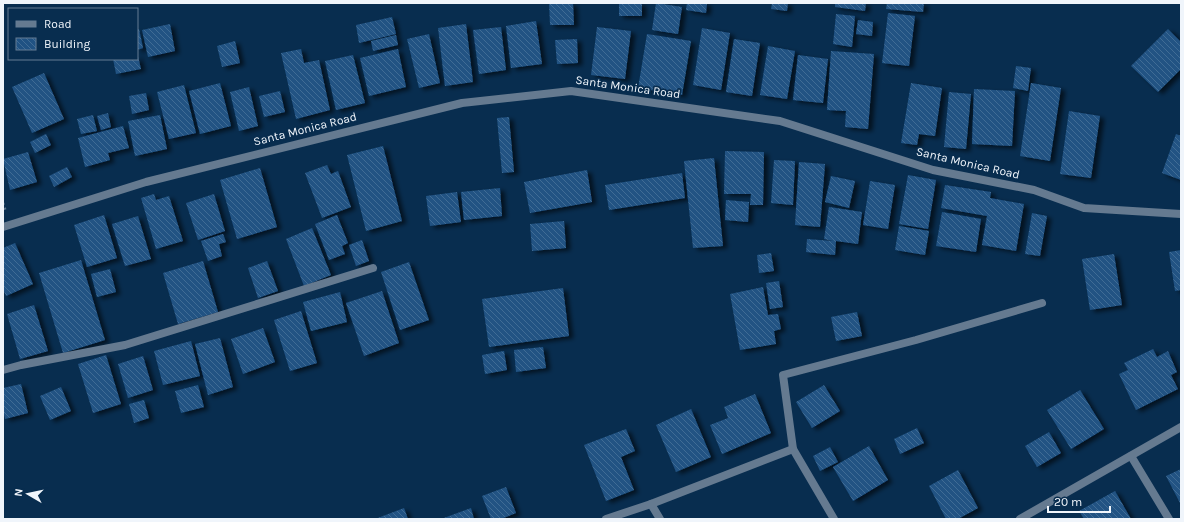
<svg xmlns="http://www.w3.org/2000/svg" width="1184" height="522" viewBox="0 0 1184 522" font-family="Karla,sans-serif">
<defs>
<pattern id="building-back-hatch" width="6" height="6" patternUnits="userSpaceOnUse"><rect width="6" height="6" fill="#205283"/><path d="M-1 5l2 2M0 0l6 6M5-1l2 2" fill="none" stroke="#416c95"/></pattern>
<filter id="shadow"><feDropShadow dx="4.5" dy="2.5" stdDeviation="2" flood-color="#0009"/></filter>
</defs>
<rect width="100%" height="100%" fill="#082d4f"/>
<g fill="url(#building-back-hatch)" filter="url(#shadow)">
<polygon points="549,3 573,3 574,25 550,25"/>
<rect x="619" y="3" width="23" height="13"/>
<polygon points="656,3 682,7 678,34 652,30"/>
<polygon points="687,3 707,3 706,13 686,10"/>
<polygon points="772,3 788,3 787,11 771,9"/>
<polygon points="835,3 866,3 865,11 835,7"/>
<polygon points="887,3 924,3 923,12 886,9"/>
<polygon points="888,13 915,16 909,66 882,63"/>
<polygon points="836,14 855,16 852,47 833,44"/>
<polygon points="392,17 396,34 359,43 356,25"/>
<polygon points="858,20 873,22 872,36 856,34"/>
<polygon points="536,21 542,64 511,68 506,26"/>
<polygon points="170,24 175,51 148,57 142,30"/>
<polygon points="466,24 473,82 445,86 438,28"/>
<polygon points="501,27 506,70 479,74 473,30"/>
<polygon points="597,27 631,31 625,79 591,75"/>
<polygon points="702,28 730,33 721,90 693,85"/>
<polygon points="137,29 139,29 143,48 137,50"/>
<polygon points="1168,29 1181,42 1181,69 1158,92 1131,66"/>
<polygon points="429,34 440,83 419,88 407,39"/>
<polygon points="647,34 691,41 682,95 638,88"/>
<polygon points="396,35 398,45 373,51 371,41"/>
<polygon points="577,39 578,63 557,64 555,40"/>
<polygon points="734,39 760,43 752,96 726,92"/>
<polygon points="235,41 240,63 222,67 217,46"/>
<polygon points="768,46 795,51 787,99 760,95"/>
<polygon points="301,49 304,63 319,60 330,110 296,119 281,53"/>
<polygon points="398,49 406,87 369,96 360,58"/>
<polygon points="831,51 874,54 868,129 845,127 846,111 827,110"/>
<polygon points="137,52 141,69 116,74 113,59 137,59"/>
<polygon points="353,55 365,103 336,110 325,61"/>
<polygon points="798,55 828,59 823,103 793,100"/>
<polygon points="1016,66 1031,68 1028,91 1013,88"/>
<polygon points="44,73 64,119 32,133 12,87"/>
<polygon points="220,83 231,126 200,134 189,91"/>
<polygon points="911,83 942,88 935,136 919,134 917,145 901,143"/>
<polygon points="1031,83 1061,88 1050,161 1020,156"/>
<polygon points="184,85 196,133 169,139 157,92"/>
<polygon points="249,87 258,126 239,131 230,92"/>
<polygon points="974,89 1015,91 1012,146 972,144"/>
<polygon points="280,91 285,112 264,117 259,96"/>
<polygon points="949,92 971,94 966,149 944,147"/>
<polygon points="146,93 149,110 132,114 129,96"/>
<polygon points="1069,111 1100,116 1091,178 1060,174"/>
<polygon points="108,113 111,127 101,130 97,116"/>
<polygon points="93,115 97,131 81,134 77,119"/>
<polygon points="160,115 167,149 135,156 128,121"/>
<polygon points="509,117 514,172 502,173 497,118"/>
<polygon points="123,126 129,148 108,153 110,160 85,167 78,138"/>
<polygon points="46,134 51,145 35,153 30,142"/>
<polygon points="1176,134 1181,136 1181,180 1162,173"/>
<polygon points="383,146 402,221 366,231 347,155"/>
<polygon points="725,151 764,152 763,205 750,205 751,194 724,194"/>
<polygon points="28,152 37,182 10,190 3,159"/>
<polygon points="714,158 723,246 693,248 684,161"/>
<polygon points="774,160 795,161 793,205 771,203"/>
<polygon points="799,162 825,164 820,227 795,225"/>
<polygon points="327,165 331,174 338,171 351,207 322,218 305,173"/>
<polygon points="67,167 72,177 54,187 49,176"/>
<polygon points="260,168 277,227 237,239 220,180"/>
<polygon points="587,170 592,202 530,213 524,182"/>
<polygon points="682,173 685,198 609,210 605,185"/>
<polygon points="908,175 936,180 928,229 899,224"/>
<polygon points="831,176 855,181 849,208 825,202"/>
<polygon points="870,181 895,185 888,229 863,225"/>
<polygon points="945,185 991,192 990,198 1024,204 1016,251 982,245 987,216 941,208"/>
<polygon points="500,188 502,216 464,220 461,192"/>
<polygon points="457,192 461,222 430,226 426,196"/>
<polygon points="154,194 156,200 169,196 183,241 156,249 141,198"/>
<polygon points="214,194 225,231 198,240 186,203"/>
<polygon points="726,200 749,202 748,222 725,220"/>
<polygon points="829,207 862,212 858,244 836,241 835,255 806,252 807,239 833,241 824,239"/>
<polygon points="942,212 981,219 976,252 936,246"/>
<polygon points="1032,213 1047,216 1040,256 1025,254"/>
<polygon points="104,215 117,258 87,267 74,225"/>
<polygon points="337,215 348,243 342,246 345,254 329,260 315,224"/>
<polygon points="138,216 151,259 125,266 112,224"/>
<polygon points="564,221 566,248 532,251 530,224"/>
<polygon points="899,226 929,231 925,255 895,250"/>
<polygon points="312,228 331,275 304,286 286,239"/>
<polygon points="223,234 226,242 219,244 222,256 208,261 201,241"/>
<polygon points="362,240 369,261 356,266 349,245"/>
<polygon points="15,243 33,284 6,296 3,289 3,248"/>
<polygon points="1181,250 1181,290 1175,291 1169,252"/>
<polygon points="771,253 774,271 759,273 757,255"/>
<polygon points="1114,254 1122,305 1090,310 1082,259"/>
<polygon points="81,260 105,340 63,353 39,273"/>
<polygon points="203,261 218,312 178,324 163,273"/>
<polygon points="267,261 278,291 258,298 248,268"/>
<polygon points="409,262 429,320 400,330 381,272"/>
<polygon points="110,269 116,292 97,297 91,274"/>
<polygon points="779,281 783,307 770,309 766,283"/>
<polygon points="763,287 768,315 778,314 781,329 774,331 776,344 740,350 730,294"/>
<polygon points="563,288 569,336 489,347 482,299"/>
<polygon points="382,291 399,343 364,356 346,303"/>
<polygon points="340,292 347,322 311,331 303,302"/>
<polygon points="34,305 48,351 20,359 7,314"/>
<polygon points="301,311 317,363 290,371 274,320"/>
<polygon points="857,312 862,336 836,341 831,317"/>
<polygon points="263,328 275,362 243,374 231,339"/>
<polygon points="220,338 233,387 208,395 195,344"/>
<polygon points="191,341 200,376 163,385 154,351"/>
<polygon points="543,347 546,368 516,372 514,350"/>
<polygon points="1153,349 1157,357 1168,351 1177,372 1171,375 1178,389 1136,410 1119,374 1128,370 1124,363"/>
<polygon points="504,351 507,370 485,374 482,355"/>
<polygon points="106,355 121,404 93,413 78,364"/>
<polygon points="143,356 153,390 128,398 118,364"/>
<polygon points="21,384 28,413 5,419 3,409 3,388"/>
<polygon points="198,385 204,407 181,413 175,391"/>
<polygon points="824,385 840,411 812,428 796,402"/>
<polygon points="61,387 71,411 50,420 40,396"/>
<polygon points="1080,390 1104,429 1071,449 1047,410"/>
<polygon points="755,394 771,433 722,454 710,425 728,418 724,407"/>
<polygon points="144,400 149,418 134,423 129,404"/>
<polygon points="691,409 711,457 676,472 656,425"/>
<polygon points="917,428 924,443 900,454 894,439"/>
<polygon points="626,429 635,451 621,457 634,490 606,501 584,445"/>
<polygon points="1049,432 1061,453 1037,467 1025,446"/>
<polygon points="869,446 888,480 853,501 833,467"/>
<polygon points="830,447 838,462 820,471 813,456"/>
<polygon points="1181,469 1181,505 1166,476"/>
<polygon points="958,470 978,508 958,519 946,519 929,486"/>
<polygon points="506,487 516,513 501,519 491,519 482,496"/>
<polygon points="1115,491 1131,519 1084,519 1079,511"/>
<polygon points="404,508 408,519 375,519"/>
<polygon points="471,508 474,519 441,519"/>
</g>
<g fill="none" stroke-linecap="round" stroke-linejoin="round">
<polyline stroke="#5a748c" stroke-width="2.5" stroke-dasharray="2 3" stroke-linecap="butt" points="3,203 6,212"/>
<g stroke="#657a90" stroke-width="8">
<polyline points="3,370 21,365 125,345 373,268"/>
<polyline points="1131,456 1169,519"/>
<polyline points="651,504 660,519"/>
<polyline points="606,519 651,504 793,449"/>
<polyline points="834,519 793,449 783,375 916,340 1042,303"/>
<polyline points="1020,519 1181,427"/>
</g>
<polyline stroke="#657a90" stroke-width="8" points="3,227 146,182 462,103 571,91 780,121 933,170 1034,190 1084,208 1181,214"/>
</g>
<g text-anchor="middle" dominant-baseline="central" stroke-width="3.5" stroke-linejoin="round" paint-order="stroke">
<g font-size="12" fill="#f0f5fb" stroke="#082d4f">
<text transform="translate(628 87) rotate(8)">Santa Monica Road</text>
<text transform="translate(305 129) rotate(-14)">Santa Monica Road</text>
<text transform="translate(968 163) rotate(13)">Santa Monica Road</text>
</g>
</g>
<rect width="1184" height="522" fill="none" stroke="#f0f5fb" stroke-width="8"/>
<rect x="8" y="8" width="130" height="52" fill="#082d4f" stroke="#657d94"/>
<rect x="16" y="21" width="20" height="6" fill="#657a90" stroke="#657d94"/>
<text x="44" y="28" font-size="12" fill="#f0f5fb">Road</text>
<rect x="16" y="38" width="20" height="12" fill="url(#building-back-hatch)" stroke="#657d94"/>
<text x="44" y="48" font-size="12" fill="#f0f5fb">Building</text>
<g transform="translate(28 494) rotate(279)" stroke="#082d4f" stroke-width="3" paint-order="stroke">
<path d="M0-3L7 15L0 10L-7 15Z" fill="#f0f5fb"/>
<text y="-6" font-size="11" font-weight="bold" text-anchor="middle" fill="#f0f5fb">N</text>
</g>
<path d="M1048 506v6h62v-6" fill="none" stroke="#f0f5fb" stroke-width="2"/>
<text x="1054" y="506" font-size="12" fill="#f0f5fb" stroke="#082d4f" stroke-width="3" paint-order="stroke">20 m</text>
</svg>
